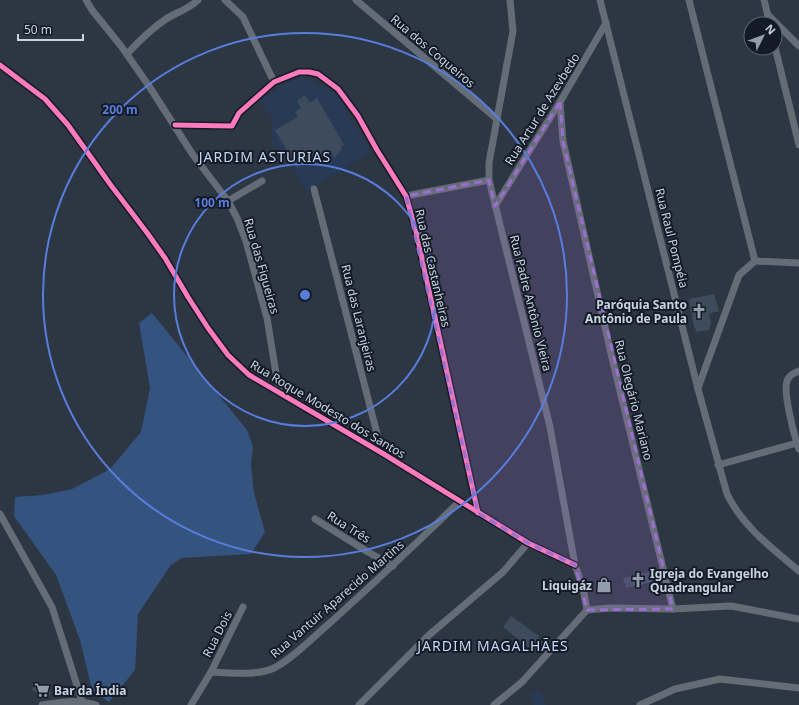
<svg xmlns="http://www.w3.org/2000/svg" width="799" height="705" viewBox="0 0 799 705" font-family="'Noto Sans',sans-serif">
<rect width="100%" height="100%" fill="#2d3643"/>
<g fill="#283a56">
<polygon points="302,77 317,82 336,94 371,152 306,191 284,152 272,145 272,118 260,101 286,83"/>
<polygon points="540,690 546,705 534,705 530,695"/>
</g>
<polygon fill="#35537f" points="152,313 247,430 253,447 251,464 254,493 265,532 251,554 182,558 171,565 138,614 135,670 109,702 92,690 80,640 56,575 14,516 15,497 43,495 72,489 110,469 141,432 150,388 139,323"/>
<g fill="#3e4b5d">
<polygon points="305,95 310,103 317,98 344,145 341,146 342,149 334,158 331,152 321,159 319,155 297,167 275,130 298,117 295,112 301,108 297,101"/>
<polygon points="714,294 719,311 709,314 711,323 709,330 697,332 694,327 689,299"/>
<polygon points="651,571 653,582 626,588 623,578"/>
<polygon points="511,616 539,636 538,638 546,644 537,653 533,648 531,649 503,627"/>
<polygon points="35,683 51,691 49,697 43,696 32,690"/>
</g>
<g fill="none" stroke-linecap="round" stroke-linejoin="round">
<g stroke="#646c75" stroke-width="7">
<polyline points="86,0 92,10 121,46 149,86 193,155 228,201 237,218 246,241 267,318 279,392"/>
<polyline points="225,0 243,17 274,82"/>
<polyline points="356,0 497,119"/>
<polyline points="510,0 513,31 489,163 489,180 550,427 575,565 583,588 587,610"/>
<path d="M600,0L698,389L727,494C743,527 772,548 799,571"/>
<polyline points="689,0 755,261"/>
<polyline points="764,0 769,20"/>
<polyline points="768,15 799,46"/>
<polyline points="775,47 799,145"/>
<path d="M127,54C139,41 151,29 166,19C177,12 189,9 198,0"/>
<polyline points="0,65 45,99 68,125 110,184 148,234 165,258 188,297 208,328 228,355 249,375 382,453 528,543 575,565"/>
<polyline points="560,102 563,141 612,358 673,609"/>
<polyline points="175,125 232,126 239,113 274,82 299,72 309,72 318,74 338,89 358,116 377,150 406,196 416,231 478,513"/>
<polyline points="314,189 382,453"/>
<polyline points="406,196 489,180"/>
<polyline points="228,201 262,181"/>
<polyline points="495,206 560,102 606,23"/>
<polyline points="755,261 799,263"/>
<path d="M799,371C794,373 789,375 787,381C783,393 794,435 799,449"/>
<polyline points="698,388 739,275 755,261"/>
<polyline points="718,465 797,443"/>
<polyline points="0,514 52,607 82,701"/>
<polyline points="315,519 368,552 393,566"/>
<path d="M211,672C228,673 258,676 274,668C294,658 314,636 331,622C375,582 418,542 460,501"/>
<path d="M42,705C63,702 75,699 96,705"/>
<polyline points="191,705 211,672 243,607"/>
<polyline points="359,705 429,635 503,572 528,543"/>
<polyline points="494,705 522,682 587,610 610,608 673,609 731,606 799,619"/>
<polyline points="640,705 675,689 720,679 799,688"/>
</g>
<g stroke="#141b26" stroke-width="8">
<g id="cycleway">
<polyline points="0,65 45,99 68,125 110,184 148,234 165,258 188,297 208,328 228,355 249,375 382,453 528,543 575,565"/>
<polyline points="175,125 232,126 239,113 274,82 299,72 309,72 318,74 338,89 358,116 377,150 406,196 416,231 478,513"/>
</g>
</g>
<use href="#cycleway" stroke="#fd7abc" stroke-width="5"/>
</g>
<path fill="#9a6fcd" fill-opacity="0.2" stroke="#9a6fcd" stroke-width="3" stroke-dasharray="8 5" stroke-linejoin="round" d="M560,102L563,141L673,609L587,610L575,565L528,543L478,513L406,196L489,180L495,206Z"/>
<g fill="none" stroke="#597ddc" stroke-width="2">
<circle cx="305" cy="295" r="131"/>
<circle cx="305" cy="295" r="262"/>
</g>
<defs>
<g id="church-bare" transform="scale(1.2)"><path d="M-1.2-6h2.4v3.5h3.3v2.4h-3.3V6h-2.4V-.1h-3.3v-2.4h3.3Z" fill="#929caa" stroke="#141b26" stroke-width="2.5" paint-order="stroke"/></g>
<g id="shop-bare" transform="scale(1.2)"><path d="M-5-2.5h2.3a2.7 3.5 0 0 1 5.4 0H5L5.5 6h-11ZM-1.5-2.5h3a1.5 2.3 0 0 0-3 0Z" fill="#929caa" stroke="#141b26" stroke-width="2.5" paint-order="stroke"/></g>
<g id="supermarket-bare" transform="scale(1.2)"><path d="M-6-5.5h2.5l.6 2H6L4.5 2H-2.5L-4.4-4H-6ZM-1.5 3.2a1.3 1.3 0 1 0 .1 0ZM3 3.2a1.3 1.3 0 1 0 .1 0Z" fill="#929caa" stroke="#141b26" stroke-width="2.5" paint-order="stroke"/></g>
</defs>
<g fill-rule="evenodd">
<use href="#church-bare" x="699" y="311"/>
<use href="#church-bare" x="638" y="580"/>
<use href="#shop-bare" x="604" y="585"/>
<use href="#supermarket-bare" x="42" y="690"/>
</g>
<g text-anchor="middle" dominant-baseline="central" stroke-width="4" stroke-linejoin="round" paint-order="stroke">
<g font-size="12" fill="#c8d3e2" stroke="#141b26">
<text transform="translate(433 51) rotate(40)">Rua dos Coqueiros</text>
<text transform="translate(542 109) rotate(-58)">Rua Artur de Azevbedo</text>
<text transform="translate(672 238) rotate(76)">Rua Raul Pompéia</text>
<text transform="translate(262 266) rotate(74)">Rua das Figueiras</text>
<text transform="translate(433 268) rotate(77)">Rua das Castanheiras</text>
<text transform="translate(531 303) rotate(76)">Rua Padre Antônio Vieira</text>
<text transform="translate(359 318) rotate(76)">Rua das Laranjeiras</text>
<text transform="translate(634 400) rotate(76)">Rua Olegário Mariano</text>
<text transform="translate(328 409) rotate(31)">Rua Roque Modesto dos Santos</text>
<text transform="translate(349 527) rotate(32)">Rua Três</text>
<text transform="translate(337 599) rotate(-41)">Rua Vantuir Aparecido Martins</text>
<text transform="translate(217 634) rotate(-63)">Rua Dois</text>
</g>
<g font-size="12" font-weight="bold" fill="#c8d3e2" stroke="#141b26" text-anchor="end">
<text x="687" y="304">Paróquia Santo<tspan x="687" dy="14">Antônio de Paula</tspan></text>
<text x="650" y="573" text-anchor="start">Igreja do Evangelho<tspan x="650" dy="14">Quadrangular</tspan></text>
<text x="592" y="585">Liquigáz</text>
<text x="54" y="690" text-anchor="start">Bar da Índia</text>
</g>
<g font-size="14" letter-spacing="1" fill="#c3d7f6" stroke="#141b26">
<text x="265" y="156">JARDIM ASTURIAS</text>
<text x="493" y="645">JARDIM MAGALHÃES</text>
</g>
</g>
<circle cx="305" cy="295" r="6" fill="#597ddc" stroke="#141b26" stroke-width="2"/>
<g font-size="12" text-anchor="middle" font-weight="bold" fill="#597ddc" stroke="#141b26" stroke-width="4" stroke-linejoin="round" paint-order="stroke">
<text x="120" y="114">200 m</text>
<text x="212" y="207">100 m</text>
</g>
<g transform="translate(763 36) rotate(48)"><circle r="19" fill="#141b26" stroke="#5c6571"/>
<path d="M0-3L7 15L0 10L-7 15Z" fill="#929caa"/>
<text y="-6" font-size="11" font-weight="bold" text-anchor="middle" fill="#c8d3e2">N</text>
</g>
<path d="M18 34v6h65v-6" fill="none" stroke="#c8d3e2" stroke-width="2"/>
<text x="24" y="34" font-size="12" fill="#c8d3e2" stroke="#141b26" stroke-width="3" paint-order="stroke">50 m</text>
</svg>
